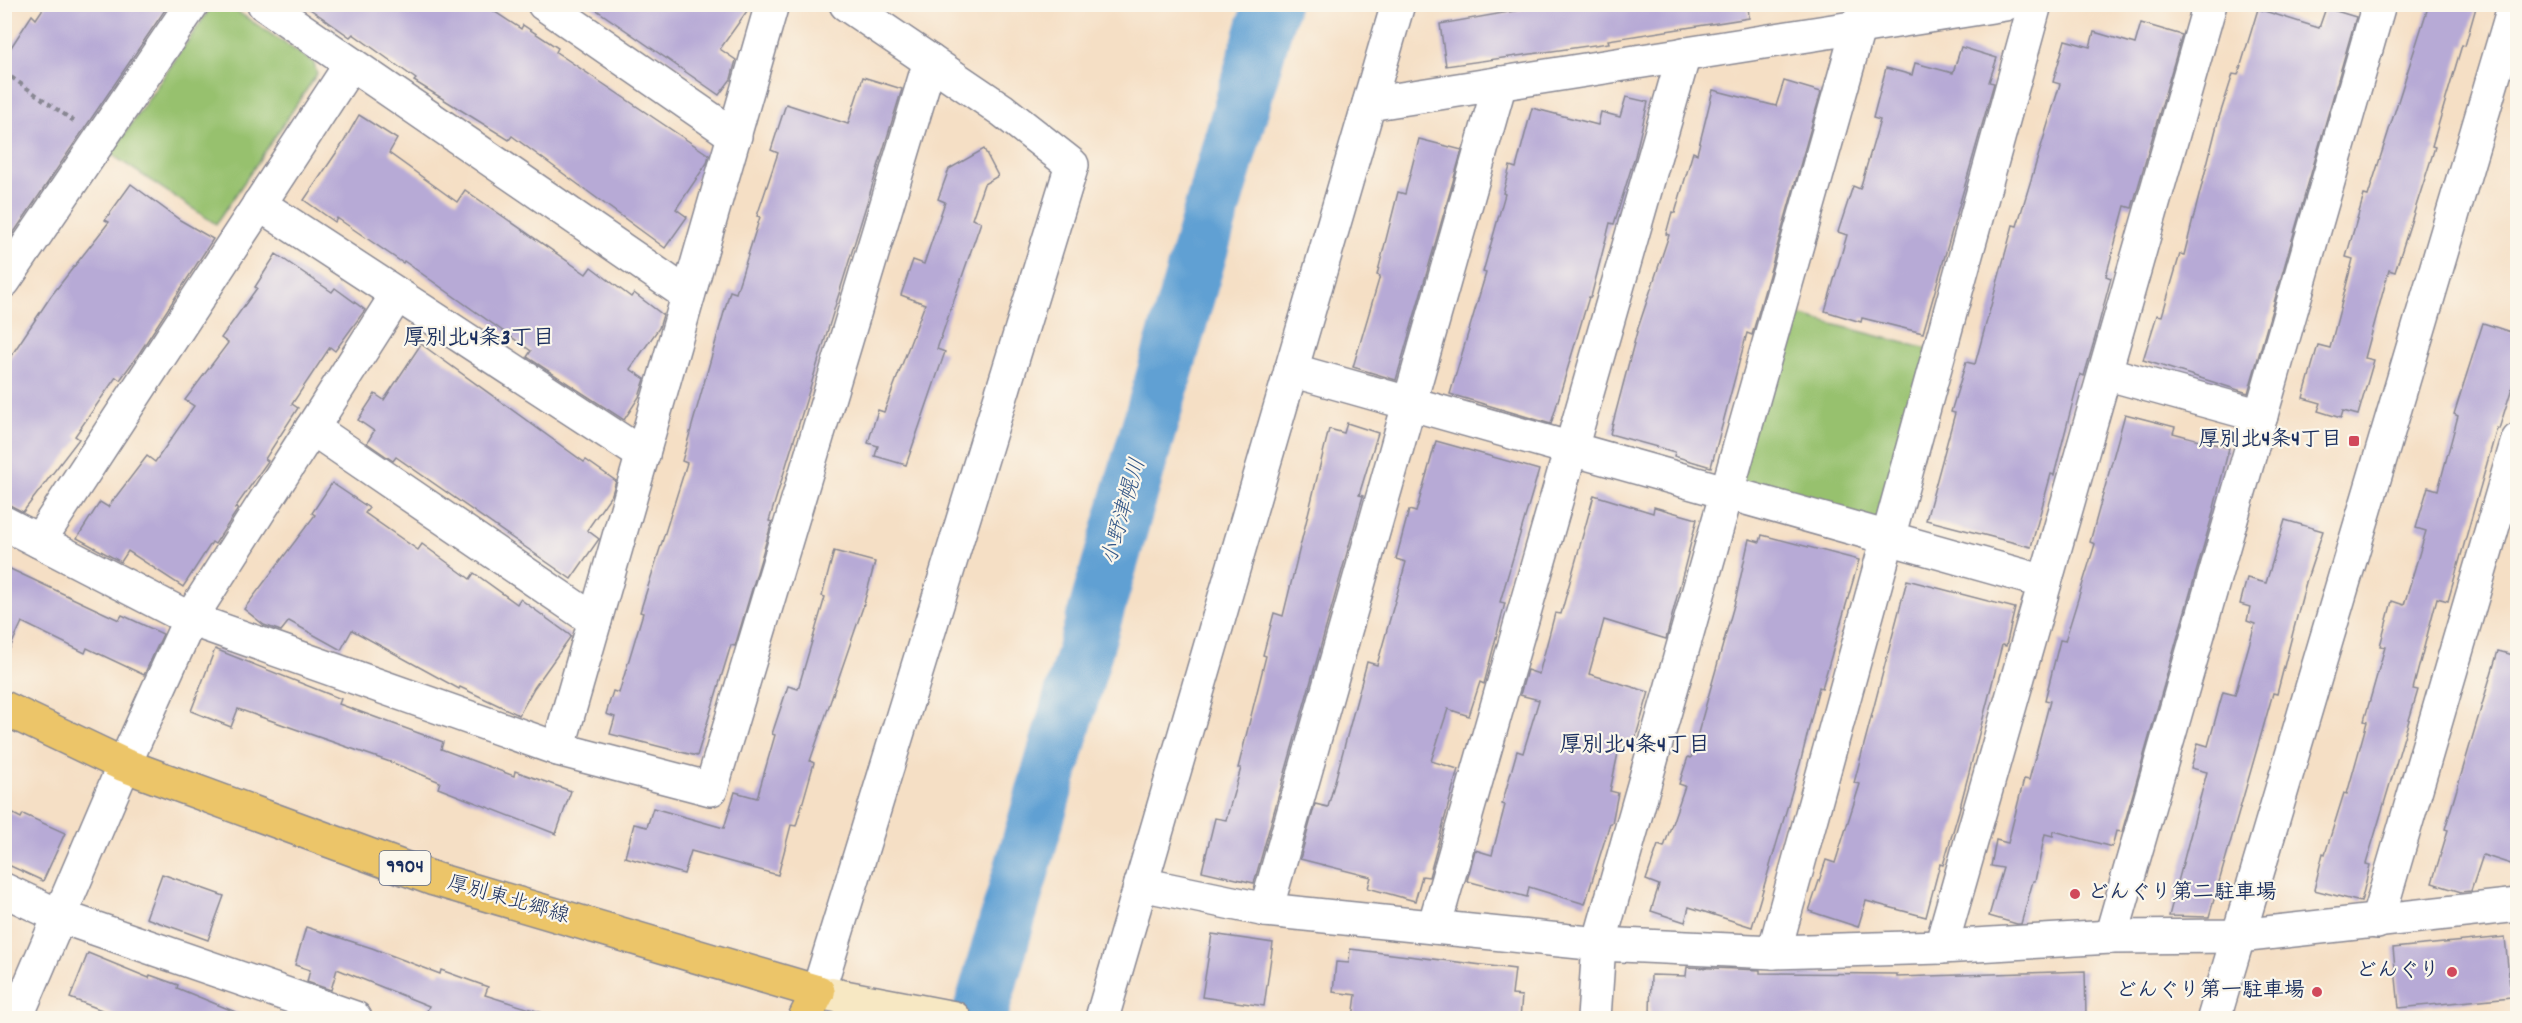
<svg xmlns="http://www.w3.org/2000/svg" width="2522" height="1023" viewBox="0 0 2522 1023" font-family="Dekko,'Klee One',sans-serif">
<rect width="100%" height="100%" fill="#fbf7ec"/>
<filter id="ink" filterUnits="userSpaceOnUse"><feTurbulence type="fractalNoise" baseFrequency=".0167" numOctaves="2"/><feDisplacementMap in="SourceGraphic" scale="12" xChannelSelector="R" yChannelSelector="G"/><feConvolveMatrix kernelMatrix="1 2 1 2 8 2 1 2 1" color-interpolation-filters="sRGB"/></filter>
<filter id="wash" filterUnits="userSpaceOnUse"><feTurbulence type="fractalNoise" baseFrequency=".008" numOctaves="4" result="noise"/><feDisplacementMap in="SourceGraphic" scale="24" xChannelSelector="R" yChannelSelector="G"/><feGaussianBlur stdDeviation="1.35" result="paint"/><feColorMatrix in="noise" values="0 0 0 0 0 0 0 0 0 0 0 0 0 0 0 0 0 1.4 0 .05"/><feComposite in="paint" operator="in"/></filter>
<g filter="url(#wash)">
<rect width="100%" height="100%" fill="#f5dfc5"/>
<g fill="#97c16e" stroke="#597866" stroke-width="1.5">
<polygon points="229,6 314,63 317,74 216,224 111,154 209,10"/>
<polygon points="1779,310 1939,352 1888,538 1727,493"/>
</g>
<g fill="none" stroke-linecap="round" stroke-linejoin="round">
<polyline stroke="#61a0d3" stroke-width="56" points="979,1018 1271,4"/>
</g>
<g id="blocks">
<g fill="#b7aad6">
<polygon points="46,4 169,4 4,247 4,58 32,15 36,19"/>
<polygon points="303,4 483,4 521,29 523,25 558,48 556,52 709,155 707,163 676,209 687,217 665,248 512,136 509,140 414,81 416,79 353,34 350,37"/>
<polygon points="588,4 752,4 720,49 736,60 731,79 719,95"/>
<polygon points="1555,4 1748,4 1749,18 1608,40 1609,43 1446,66 1440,24"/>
<polygon points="2429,4 2477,4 2465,46 2462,45 2432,146 2435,147 2395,272 2389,270 2365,358 2374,360 2358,415 2343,411 2341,418 2318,411 2321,403 2303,398 2318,345 2330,348 2353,259 2346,257 2364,195 2368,196"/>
<polygon points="2326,8 2356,17 2248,393 2143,360 2157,315 2162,316 2180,254 2184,255 2218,121 2233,74 2238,75 2258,9 2319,28"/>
<polygon points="2141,23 2182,35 2132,208 2125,206 2106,276 2111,278 2095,338 2084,376 2080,374 2054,475 2051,474 2031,547 1926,520 1955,413 1951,412 1966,362 1975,364 2013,225 2017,226 2060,84 2053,82 2065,40 2090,47 2094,32 2135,44"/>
<polygon points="1961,47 1997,58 1989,82 1994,83 1923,333 1862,318 1861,322 1825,311 1847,235 1838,232 1853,186 1860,189 1880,120 1873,118 1886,68 1912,75 1915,63 1953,73"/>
<polygon points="863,77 902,89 769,521 772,522 735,646 731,645 697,756 610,734 615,717 606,714 613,691 619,693 643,613 640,612 687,463 682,461 730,291 736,293 760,217 757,216 778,153 771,150 786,104 848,124"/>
<polygon points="1784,81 1821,92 1752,335 1747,333 1711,467 1674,456 1675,452 1610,434 1638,328 1669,235 1666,234 1672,212 1675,213 1693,152 1697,154 1713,90 1776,106"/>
<polygon points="1626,97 1648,102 1635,156 1614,224 1610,223 1591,297 1589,297 1551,424 1450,394 1486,273 1483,272 1505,194 1503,193 1510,166 1516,168 1532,108 1598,125 1601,112 1620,117"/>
<polygon points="359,115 397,139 389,153 457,202 465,190 586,274 591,267 631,297 634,293 663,315 659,328 630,369 645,379 639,397 624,420 527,357 531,351 404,261 403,263 337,218 335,222 304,200 343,143"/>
<polygon points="1419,139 1462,150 1396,380 1353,367 1380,276 1377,275 1398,192 1405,194"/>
<polygon points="984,149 998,176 984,184 972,219 981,222 937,349 945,352 906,465 875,456 878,446 868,443 878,410 884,412 925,304 901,295 913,260 924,264 945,202 938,199 949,169"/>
<polygon points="131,184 180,220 213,239 140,352 120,380 116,377 75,436 79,439 23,512 4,502 5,365 51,296 109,222 105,220"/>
<polygon points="276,254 332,292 335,288 365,310 335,351 330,347 292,404 298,408 265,459 268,461 235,508 238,509 215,544 212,542 183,587 128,551 121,562 77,538 100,502 108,507 147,456 155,462 194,406 185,400 228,343 221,338 257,288 255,287"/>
<polygon points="2483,323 2517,334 2517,372 2499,429 2497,428 2448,601 2437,598 2413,689 2418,690 2366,864 2370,865 2361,902 2314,890 2323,853 2325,854 2344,793 2347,794 2367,722 2364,721 2385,647 2380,646 2392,601 2404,605 2426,531 2416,528 2428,487 2438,490 2458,416 2454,414"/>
<polygon points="421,344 584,462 586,460 616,481 612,494 587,530 599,539 571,579 396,457 393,461 367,443 374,431 358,420 375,394 384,400"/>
<polygon points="2125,414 2175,427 2173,433 2229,448 2211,520 2122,832 2116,831 2112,847 2054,831 2053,836 2045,834 2035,881 2033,881 2021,924 2017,924 1989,916 2003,868 1991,866 1996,840 2008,843 2024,779 2029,780 2050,701 2045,700 2060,640 2065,641 2095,544 2090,542"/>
<polygon points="1347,423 1378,433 1359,495 1363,496 1254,883 1202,871 1215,818 1226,820 1241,768 1238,768 1266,656 1263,655 1274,613 1283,616 1329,429 1344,433"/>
<polygon points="1436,441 1539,470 1500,602 1505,603 1484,684 1480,682 1469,716 1448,709 1431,761 1458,769 1429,877 1422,876 1415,901 1368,888 1371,877 1300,859 1315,804 1328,807 1367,662 1377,665 1406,562 1396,559 1409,510 1416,512"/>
<polygon points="332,483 369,508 365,513 418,550 422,544 470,579 474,573 517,604 520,599 571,636 534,688 519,715 460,687 459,689 352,630 341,650 289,621 281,631 264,625 244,609 315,515 312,513"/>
<polygon points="1594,495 1653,513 1654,507 1697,519 1666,639 1604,620 1589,674 1649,692 1634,743 1621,739 1610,791 1618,793 1612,823 1610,823 1585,904 1529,887 1527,897 1467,881 1475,850 1492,855 1505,805 1502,804 1517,751 1523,753 1539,700 1520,695 1527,670 1539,674 1555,613 1561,614"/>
<polygon points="2285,520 2323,531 2306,582 2277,694 2273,693 2209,917 2169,916 2207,772 2191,768 2198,743 2208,746 2223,692 2235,695 2255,624 2247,621 2250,607 2240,604 2247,578 2266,583"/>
<polygon points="1762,535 1859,560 1822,688 1819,687 1800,764 1752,927 1689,907 1685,922 1651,911 1659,885 1646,880 1658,845 1664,847 1685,786 1679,784 1688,757 1691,758 1736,598 1749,539 1760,542"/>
<polygon points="834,551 875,562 863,607 810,761 814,763 796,826 791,825 778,875 691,851 684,874 625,857 634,824 647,827 653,808 724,828 735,792 757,798 775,735 772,734 788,686 798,689 825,597 822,596"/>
<polygon points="4,566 119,620 122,615 163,634 144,675 87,648 85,653 22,622 4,661"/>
<polygon points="1907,580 2015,608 2006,646 2002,645 1959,811 1943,865 1940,864 1926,917 1866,901 1858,927 1809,911 1826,860 1835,863 1860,784 1854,783"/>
<polygon points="215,649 341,699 339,704 443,742 441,749 514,776 515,771 571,791 556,834 438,788 440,782 393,763 238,709 231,727 191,711"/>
<polygon points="2498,651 2517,656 2517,866 2483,855 2471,891 2461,892 2432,883 2448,830 2445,829"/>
<polygon points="4,809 21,818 23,814 65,833 43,881 4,863"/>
<polygon points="162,874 224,896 208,940 146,918"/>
<polygon points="306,927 372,948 440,974 441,970 488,987 485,995 543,1013 542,1018 424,1018 429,1006 337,969 331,990 307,982 310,970 295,965"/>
<polygon points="1212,934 1273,943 1264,1006 1202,997"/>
<polygon points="2505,937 2511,997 2399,1008 2393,948"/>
<polygon points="1350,949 1515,969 1512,995 1522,996 1520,1018 1353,1018 1356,995 1333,992 1336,962 1349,963"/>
<polygon points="88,953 149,978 150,975 178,985 177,988 250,1018 123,1018 70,998"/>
<polygon points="1687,967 1760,970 1760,973 1897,974 1897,977 2085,971 2086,1017 1716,1018 1650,1014 1651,975 1686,976"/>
</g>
</g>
</g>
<g filter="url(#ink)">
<use href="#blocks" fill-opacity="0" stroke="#888792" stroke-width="1.5"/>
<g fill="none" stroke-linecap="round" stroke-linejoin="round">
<g stroke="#888792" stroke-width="36">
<g id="minor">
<polyline points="264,4 688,295"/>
<polyline points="544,4 735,136"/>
<polyline points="1369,104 2005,4"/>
<polyline points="259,204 643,455"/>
<polyline points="4,281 192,4"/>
<polyline points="1291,370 2045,582"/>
<polyline points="2105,373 2261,416"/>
<polyline points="312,428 595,621"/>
<polyline points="4,523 190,619 558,749 711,789 930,61"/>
<polyline points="39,541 351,64"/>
<polyline points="558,749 772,4"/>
<polyline points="1141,884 1266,910 1599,944 1774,952 1941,947 2111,937 2239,936 2518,905"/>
<polyline points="4,890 59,916 355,1018"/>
<polyline points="1266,910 1500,83"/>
<polyline points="2377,922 2518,440"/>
<polyline points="1434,927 1684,54"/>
<polyline points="2111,937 2379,4"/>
<polyline points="1941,947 2210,4"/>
<polyline points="1774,952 2035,4"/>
<polyline points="818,992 1072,165 1002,110 846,4"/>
<polyline points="16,1018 124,765 190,619 397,295"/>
<polyline points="1102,1018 1398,4"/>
<polyline points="1594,1018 1599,944 1865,4"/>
</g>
</g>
<g stroke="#888792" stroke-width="36">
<polyline id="tertiary" points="2214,1018 2515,4"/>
</g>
<g stroke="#888792" stroke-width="36">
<polyline id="secondary" points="818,992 954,1018"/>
</g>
<g stroke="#888792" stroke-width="36">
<g id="primary">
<polyline points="4,708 124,765 434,879 818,992"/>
<polyline points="805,1018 818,992"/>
</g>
</g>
<polyline stroke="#888792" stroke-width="4" stroke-dasharray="4.5 4.5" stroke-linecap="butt" points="4,72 75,122"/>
<use href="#minor" stroke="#fff" stroke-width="33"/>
<use href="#tertiary" stroke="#fff" stroke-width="33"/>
<use href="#secondary" stroke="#f7e8c3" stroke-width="33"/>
<use href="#primary" stroke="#ecc569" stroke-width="33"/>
</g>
</g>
<g fill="#d1495b" stroke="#fbf7ec" stroke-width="2">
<rect x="2348" y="435" width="12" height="12" rx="3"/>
<circle cx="2075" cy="894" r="6"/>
<circle cx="2452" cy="972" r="6"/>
<circle cx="2317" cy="992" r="6"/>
</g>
<g text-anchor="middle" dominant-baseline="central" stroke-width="4.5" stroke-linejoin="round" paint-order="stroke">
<rect fill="#fbf7ec" stroke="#5e6b89" stroke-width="1.5" x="379.5" y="851" width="51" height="34" rx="4.5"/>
<g font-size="20" font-weight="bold" fill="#1b2f5e">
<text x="405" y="868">9904</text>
</g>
<g font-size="21" font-weight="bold" fill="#1b2f5e" stroke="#fbf7ec" text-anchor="end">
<text x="2342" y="441">厚別北4条4丁目</text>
<text x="2087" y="894" text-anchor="start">どんぐり第二駐車場</text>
<text x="2440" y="972">どんぐり</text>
<text x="2305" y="992">どんぐり第一駐車場</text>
</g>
<g font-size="21" fill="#1b2f5e" stroke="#fbf7ec">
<text transform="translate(508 901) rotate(16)">厚別東北郷線</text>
</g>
<g font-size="22" font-weight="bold" fill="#1b2f5e" stroke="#fbf7ec">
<text x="479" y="339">厚別北4条3丁目</text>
<text x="1635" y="746">厚別北4条4丁目</text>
</g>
<g font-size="22" font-style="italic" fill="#345787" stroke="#fbf7ec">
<text transform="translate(1125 512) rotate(-74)">小野津幌川</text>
</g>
</g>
<rect width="2522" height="1023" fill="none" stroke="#fbf7ec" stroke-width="24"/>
</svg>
